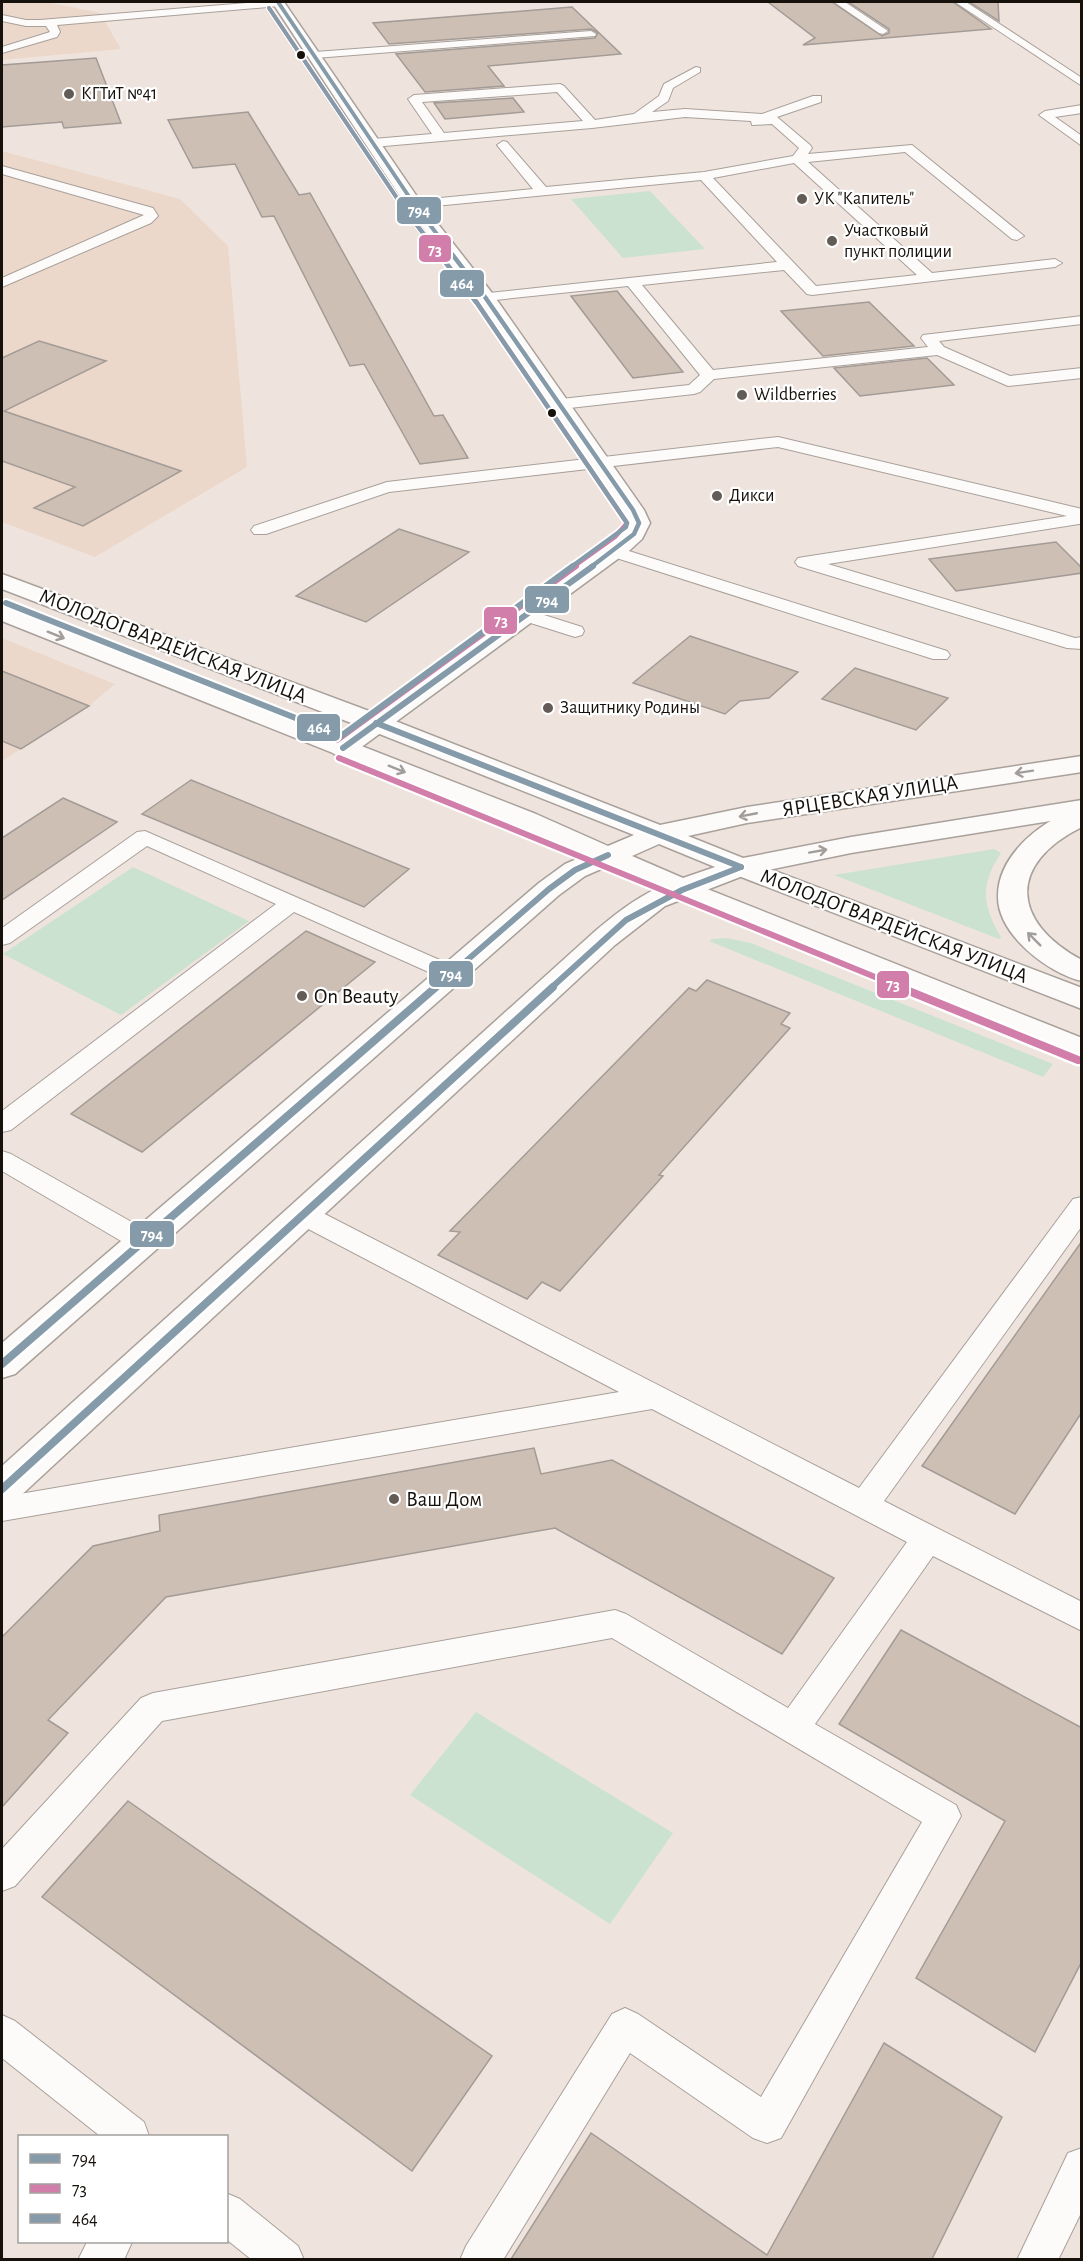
<svg xmlns="http://www.w3.org/2000/svg" width="1083" height="2261" viewBox="0 0 1083 2261" font-family="'Alegreya Sans',sans-serif">
<rect width="100%" height="100%" fill="#efe4dd"/>
<g fill="#ebd8cb">
<polygon points="2,2 47,2 100,13 121,49 2,60"/>
<polygon points="2,151 180,199 228,246 247,467 95,557 2,522"/>
<polygon points="2,638 115,684 89,706 2,761"/>
</g>
<g fill="#cbe2d0">
<polygon points="650,191 705,249 623,258 571,199"/>
<path d="M994,849L1001,853C980,884 982,905 1001,937L999,939L834,875Z"/>
<polygon points="133,867 249,921 121,1015 3,954"/>
<polygon points="727,938 751,943 1053,1064 1043,1077 709,941 712,939"/>
<polygon points="476,1712 673,1833 610,1924 410,1795"/>
</g>
<g fill="#cebfb5" stroke="#a39b96" stroke-width="1.5">
<polygon points="768,2 832,2 882,36 889,33 889,29 848,2 953,2 991,29 803,45 815,38"/>
<polygon points="969,2 998,2 999,21"/>
<polygon points="572,7 621,54 488,66 504,86 425,92 396,54 595,38 598,33 591,29 389,44 373,23"/>
<polygon points="96,58 121,123 64,128 62,122 2,127 2,65"/>
<polygon points="513,98 524,112 445,119 434,103"/>
<polygon points="248,112 299,195 310,193 434,416 443,415 468,458 420,464 364,364 350,366 274,216 262,217 235,164 193,168 168,120"/>
<polygon points="617,291 683,372 633,378 571,296"/>
<polygon points="869,302 914,346 823,356 781,311"/>
<polygon points="39,341 106,361 4,411 181,471 83,526 34,508 75,487 2,461 2,358"/>
<polygon points="927,358 954,385 860,396 834,368"/>
<polygon points="399,529 469,552 366,622 296,596"/>
<polygon points="1056,542 1082,568 1082,573 956,591 929,559"/>
<polygon points="690,636 798,672 769,698 740,701 725,714 633,683"/>
<polygon points="855,668 948,698 916,730 822,699"/>
<polygon points="2,671 89,706 21,749 2,741"/>
<polygon points="191,780 409,869 364,907 142,814"/>
<polygon points="63,798 117,822 2,900 2,838"/>
<polygon points="306,931 375,962 142,1152 71,1114"/>
<polygon points="707,980 790,1013 781,1024 790,1028 659,1175 663,1176 560,1291 542,1282 527,1299 438,1255 460,1232 450,1231 689,988 696,991"/>
<polygon points="1082,1241 1082,1412 1015,1514 922,1466"/>
<polygon points="534,1448 541,1474 612,1460 834,1578 782,1654 555,1528 166,1597 48,1720 68,1733 2,1807 2,1637 93,1546 160,1531 159,1515"/>
<polygon points="901,1630 1082,1728 1082,1961 1035,2052 916,1978 1005,1821 839,1724"/>
<polygon points="128,1801 492,2056 412,2171 42,1897"/>
<polygon points="884,2043 1002,2117 932,2259 511,2259 591,2133 767,2255"/>
</g>
<g fill="none" stroke-linecap="round" stroke-linejoin="round">
<g stroke="#a8a09a" stroke-width="2">
<g id="service">
<polygon points="259,2 284,3 279,6 57,25 60,32 57,37 2,53 2,47 50,32 46,26 26,26 2,21 2,15 26,20 40,20"/>
<polygon points="834,2 845,2 888,31 883,34 879,33"/>
<polygon points="955,2 966,2 1082,78 1082,86"/>
<polygon points="591,31 596,34 595,36 315,58 309,55 315,52"/>
<path d="M696,67L700,68V72L673,88L668,101L652,112L685,109L762,114L813,96H821V102L777,117L810,145L812,148L808,154L912,145L1024,236L1017,240L1012,239L905,152L808,162L932,273L1055,259L1062,263L1055,267L812,295L807,294L784,270L642,285L713,370L928,347L921,338L923,335L1082,316V324L939,341L944,347L1010,376L1082,368V378L1008,386L937,355L714,379L700,392L694,394L561,409L555,407L553,404L555,401L561,399L689,385L700,375L628,286L485,301L478,297L480,294L777,262L701,180L414,208L407,204L409,201L533,189L497,145L503,141L507,142L546,187L704,172L793,156L799,148L772,124L752,125L751,121L685,117L592,128L373,147L367,143L373,139L432,134L408,99L414,95L560,84L564,86L595,120L634,114L659,96L664,84ZM557,92L583,121L444,133L422,102ZM794,163L917,275L816,286L713,178Z"/>
<polygon points="1082,105 1082,113 1055,117 1082,136 1082,146 1039,115 1045,111"/>
<polygon points="2,166 153,208 158,216 151,223 2,287 2,278 144,215 2,174"/>
<polygon points="778,437 1082,509 1082,524 1079,524 828,564 1075,638 1082,637 1082,649 1067,648 798,566 795,562 798,558 804,557 1067,516 778,447 389,492 266,534 254,534 251,530 254,526 387,482"/>
<polygon points="613,546 947,651 950,655 947,659 933,659 607,555 604,551 607,547"/>
<polygon points="525,609 582,627 584,631 582,635 575,637 518,619 516,615 518,611"/>
<polygon points="145,831 458,968 462,973 458,978 450,980 442,978 294,912 11,1130 2,1132 2,1111 276,904 147,846 10,943 2,945 2,928 137,832"/>
<polygon points="2,1151 11,1154 153,1234 156,1241 153,1248 143,1251 133,1248 2,1171"/>
<polygon points="1082,1197 1082,1226 884,1501 1082,1602 1082,1631 933,1556 815,1724 956,1805 961,1816 781,2138 767,2143 753,2138 630,2053 503,2260 460,2260 466,2246 612,2014 625,2008 638,2014 761,2097 922,1822 612,1638 162,1721 15,1886 2,1891 2,1849 141,1698 153,1693 615,1610 626,1614 788,1708 907,1542 652,1409 2,1521 2,1497 619,1392 295,1222 291,1215 295,1208 304,1206 313,1208 859,1488 1073,1199"/>
<polygon points="2,2015 15,2021 144,2122 149,2136 100,2136 2,2058"/>
<polygon points="1082,2148 1082,2211 1058,2260 1017,2260 1068,2153"/>
<polygon points="226,2193 240,2199 298,2246 304,2260 252,2260 226,2239"/>
<polygon points="87,2242 132,2242 124,2260 78,2260"/>
</g>
</g>
<g stroke="#a8a09a" stroke-width="3">
<g id="tertiary">
<polygon points="272,2 284,2 420,201 492,293 644,510 650,523 642,539 630,550 352,754 343,756 334,754 330,748 334,742 614,540 624,531 628,523 622,510 478,301 405,204"/>
<path d="M1082,808V827C1007,864 1011,922 1082,960V981C1048,973 998,935 998,897C997,855 1044,817 1082,808Z"/>
<polygon points="741,858 1082,988 1082,1009 731,873 727,867 731,861"/>
<polygon points="682,879 1082,1038 1082,1060 672,894 668,888 672,882"/>
</g>
</g>
<g stroke="#a8a09a" stroke-width="3">
<path id="secondary" d="M2,574L385,717L660,825L747,807L1082,756V772L747,823L688,836L743,858L851,837L1082,800V816L851,853L748,874L665,906L615,945L16,1500L2,1505V1466L593,933C614,915 634,899 658,888L608,866L585,876L559,895L15,1374L2,1378V1343L539,883L565,864L584,856L516,826L2,621V606L536,814L608,846L634,835L367,729L2,589ZM659,844L715,867L683,878L632,856Z"/>
</g>
<use href="#service" fill="#fdfbfa" fill-rule="evenodd"/>
<use href="#tertiary" fill="#fdfbfa" fill-rule="evenodd"/>
<use href="#secondary" fill="#fdfbfa" fill-rule="evenodd"/>
<g stroke="#fff" stroke-width="6">
<polyline id="bus-1-far3" points="278,2 414,204 446,246"/>
</g>
<g stroke="#fff" stroke-width="8">
<polyline id="bus-1-far2" points="445,245 485,297 633,510 639,523 634,534 591,567"/>
</g>
<g stroke="#fff" stroke-width="10">
<g id="bus-1-far1">
<polyline points="376,723 741,867"/>
<polyline points="343,748 593,566"/>
<polyline points="435,988 549,889 575,870 608,855"/>
<polyline points="551,988 626,920 682,890 741,867"/>
</g>
</g>
<g stroke="#fff" stroke-width="13">
<g id="bus-1">
<polyline points="2,1364 436,987"/>
<polyline points="2,1489 553,987"/>
</g>
</g>
<g stroke="#fff" stroke-width="6">
<polyline id="bus-2-far3" points="269,8 405,210 433,246"/>
</g>
<g stroke="#fff" stroke-width="8">
<polyline id="bus-2-far2" points="432,245 477,303 627,523 615,537 573,567"/>
</g>
<g stroke="#fff" stroke-width="10">
<g id="bus-2-far1">
<polyline points="337,740 576,566"/>
<polyline points="339,758 902,988"/>
</g>
</g>
<g stroke="#fff" stroke-width="13">
<polyline id="bus-2" points="899,987 1078,1060"/>
</g>
<g stroke="#fff" stroke-width="6">
<polyline id="bus-3-far2" points="269,8 405,210 433,246"/>
</g>
<g stroke="#fff" stroke-width="8">
<polyline id="bus-3-far1" points="432,245 477,303 627,523 626,527 571,567"/>
</g>
<g stroke="#fff" stroke-width="10">
<polyline id="bus-3" points="6,603 341,736 573,566"/>
</g>
<use href="#bus-1-far3" stroke="#869baa" stroke-width="4"/>
<use href="#bus-1-far2" stroke="#869baa" stroke-width="4.5"/>
<use href="#bus-1-far1" stroke="#869baa" stroke-width="6"/>
<use href="#bus-1" stroke="#869baa" stroke-width="8"/>
<use href="#bus-2-far3" stroke="#d17faa" stroke-width="4"/>
<use href="#bus-2-far2" stroke="#d17faa" stroke-width="4.5"/>
<use href="#bus-2-far1" stroke="#d17faa" stroke-width="6"/>
<use href="#bus-2" stroke="#d17faa" stroke-width="8"/>
<use href="#bus-3-far2" stroke="#869baa" stroke-width="4"/>
<use href="#bus-3-far1" stroke="#869baa" stroke-width="4.5"/>
<use href="#bus-3" stroke="#869baa" stroke-width="6"/>
</g>
<defs><path id="oneway-shaft" d="M-6 0H5M1.5-3L5.5 0L1.5 3" fill="none" stroke-width="1.6" stroke-linecap="round" stroke-linejoin="round" transform="scale(1.5)"/></defs>
<g stroke="#a19d9b">
<use href="#oneway-shaft" transform="translate(56 635) rotate(22)"/>
<use href="#oneway-shaft" transform="translate(397 769) rotate(22)"/>
<use href="#oneway-shaft" transform="translate(1024 772) rotate(171)"/>
<use href="#oneway-shaft" transform="translate(748 815) rotate(169)"/>
<use href="#oneway-shaft" transform="translate(818 851) rotate(-10)"/>
<use href="#oneway-shaft" transform="translate(1034 939) rotate(-135)"/>
</g>
<g fill="#17110c" stroke="#fff" stroke-width="2">
<circle cx="301" cy="55" r="5"/>
<circle cx="552" cy="413" r="5"/>
</g>
<g fill="#635b55" stroke="#fff" stroke-width="2">
<circle cx="69" cy="94" r="6"/>
<circle cx="802" cy="199" r="6"/>
<circle cx="832" cy="241" r="6"/>
<circle cx="742" cy="395" r="6"/>
<circle cx="717" cy="496" r="6"/>
<circle cx="548" cy="708" r="6"/>
<circle cx="302" cy="996" r="6"/>
<circle cx="394" cy="1499" r="6"/>
</g>
<g text-anchor="middle" dominant-baseline="central" stroke-width="4.5" stroke-linejoin="round" paint-order="stroke">
<g font-size="18" fill="#17110c" stroke="#fff" text-anchor="start">
<text x="81" y="94">КГТиТ №41</text>
<text x="814" y="199">УК "Капитель"</text>
<text x="844" y="231">Участковый<tspan x="844" dy="21">пункт полиции</tspan></text>
<text x="754" y="395">Wildberries</text>
<text x="729" y="496">Дикси</text>
<text x="560" y="708">Защитнику Родины</text>
</g>
<g font-size="21" fill="#17110c" stroke="#fff">
<text transform="translate(173 646) rotate(21)">МОЛОДОГВАРДЕЙСКАЯ УЛИЦА</text>
<text transform="translate(870 796) rotate(-9)">ЯРЦЕВСКАЯ УЛИЦА</text>
<text transform="translate(894 926) rotate(21)">МОЛОДОГВАРДЕЙСКАЯ УЛИЦА</text>
</g>
<g font-size="21" fill="#17110c" stroke="#fff" text-anchor="start">
<text x="314" y="996">On Beauty</text>
<text x="406" y="1499">Ваш Дом</text>
</g>
</g>
<g stroke="#fff" stroke-width="2">
<rect x="396" y="196" width="46" height="29" rx="6" fill="#869baa"/>
<rect x="418" y="234" width="34" height="29" rx="6" fill="#d17faa"/>
<rect x="439" y="269" width="46" height="29" rx="6" fill="#869baa"/>
<rect x="524" y="585" width="46" height="29" rx="6" fill="#869baa"/>
<rect x="483" y="606" width="35" height="29" rx="6" fill="#d17faa"/>
<rect x="296" y="713" width="45" height="29" rx="6" fill="#869baa"/>
<rect x="428" y="960" width="46" height="28" rx="6" fill="#869baa"/>
<rect x="876" y="970" width="34" height="29" rx="6" fill="#d17faa"/>
<rect x="129" y="1220" width="46" height="28" rx="6" fill="#869baa"/>
</g>
<g font-size="16" text-anchor="middle" font-weight="bold" fill="#fff">
<text x="419" y="216">794</text>
<text x="435" y="255">73</text>
<text x="462" y="289">464</text>
<text x="547" y="606">794</text>
<text x="501" y="626">73</text>
<text x="319" y="733">464</text>
<text x="451" y="980">794</text>
<text x="893" y="990">73</text>
<text x="152" y="1240">794</text>
</g>
<rect width="1083" height="2261" fill="none" stroke="#17110c" stroke-width="6"/>
<rect x="18" y="2135" width="210" height="108" fill="#ffffff" stroke="#a2a09e" stroke-width="1.5"/>
<rect x="30" y="2154" width="30" height="9" fill="#869baa" stroke="#a2a09e" stroke-width="1.5"/>
<text x="72" y="2165" font-size="18" fill="#17110c">794</text>
<rect x="30" y="2184" width="30" height="9" fill="#d17faa" stroke="#a2a09e" stroke-width="1.5"/>
<text x="72" y="2195" font-size="18" fill="#17110c">73</text>
<rect x="30" y="2214" width="30" height="9" fill="#869baa" stroke="#a2a09e" stroke-width="1.5"/>
<text x="72" y="2225" font-size="18" fill="#17110c">464</text>
</svg>
